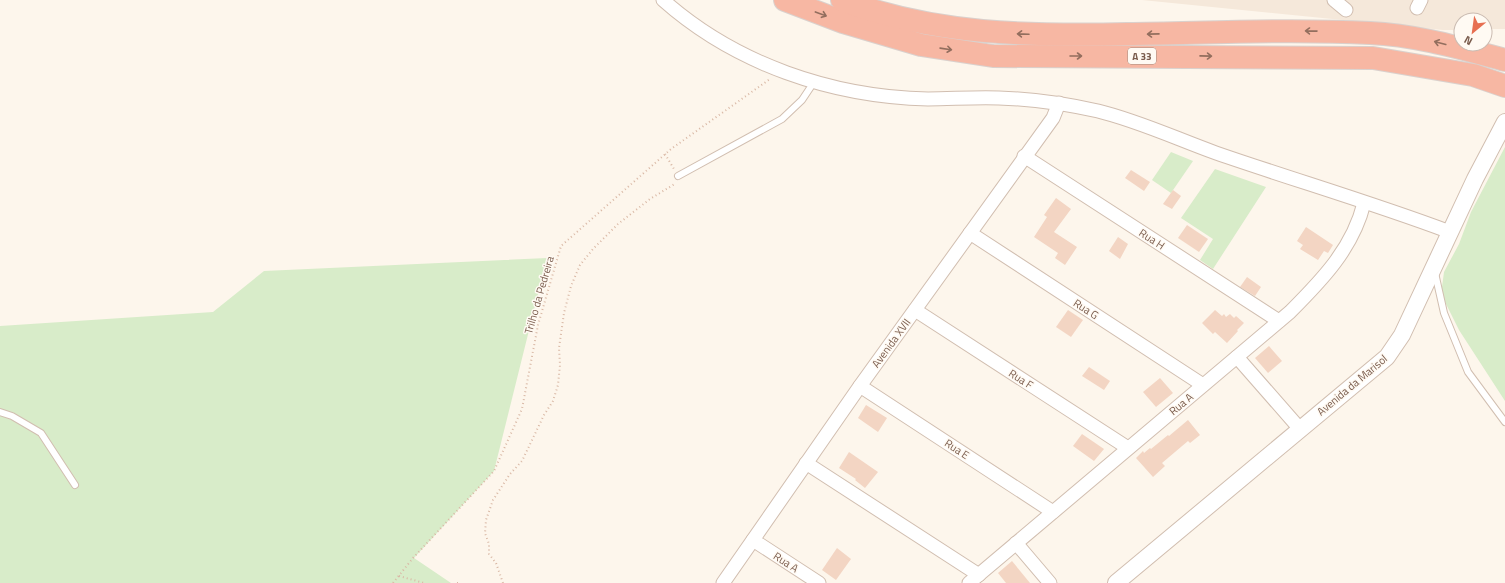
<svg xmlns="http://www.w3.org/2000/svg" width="1505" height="583" viewBox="0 0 1505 583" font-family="'Titillium Web',sans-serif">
<rect width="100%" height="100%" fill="#fdf6ec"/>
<polygon fill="#f5e8da" points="1142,0 1505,0 1505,29 1485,29 1485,20 1461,20 1461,30 1443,30"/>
<g fill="#d8ecc9">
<polygon points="1505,147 1505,401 1459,330 1441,294 1444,272 1459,244 1471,212"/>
<polygon points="1171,152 1193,161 1171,193 1152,180"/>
<polygon points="1215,169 1266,187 1213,269 1200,260 1213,239 1181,218"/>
<polygon points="547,258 494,471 414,558 451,583 0,583 0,326 213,312 264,271"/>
</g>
<g fill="#f3d5c3">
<polygon points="1131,170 1150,182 1144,191 1125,178"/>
<polygon points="1173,190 1181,196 1172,209 1163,204"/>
<polygon points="1056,198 1071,209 1054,232 1077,247 1065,265 1055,258 1058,253 1034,237 1047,217 1044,215"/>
<polygon points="1187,225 1208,239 1199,252 1178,238"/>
<polygon points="1306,227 1333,245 1328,253 1324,251 1318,260 1300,249 1303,245 1297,241"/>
<polygon points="1118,237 1128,244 1120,259 1109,251"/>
<polygon points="1247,277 1261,287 1255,296 1240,287"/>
<polygon points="1068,310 1083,320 1071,337 1056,327"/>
<polygon points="1215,310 1222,316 1224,314 1226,317 1230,314 1234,318 1236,316 1244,323 1237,330 1238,331 1227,343 1215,332 1213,334 1202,323"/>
<polygon points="1269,346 1282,361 1268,373 1255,358"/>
<polygon points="1089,367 1110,381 1104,390 1082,376"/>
<polygon points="1160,378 1173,393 1156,407 1143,392"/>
<polygon points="866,405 887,418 878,432 858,418"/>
<polygon points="1188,420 1200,435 1190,443 1188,441 1162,463 1165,466 1153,477 1136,458 1143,451 1144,453 1150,448 1151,449 1168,435 1169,436"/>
<polygon points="1082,434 1104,449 1094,461 1073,446"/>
<polygon points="849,452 878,472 865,488 855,480 856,479 839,468"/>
<polygon points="837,548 851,559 836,580 822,570"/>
<polygon points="1012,561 1030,583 1006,583 998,573"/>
</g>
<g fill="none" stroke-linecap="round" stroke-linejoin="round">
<g stroke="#d1beb0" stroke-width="8">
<g id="service">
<polyline points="678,176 782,119 802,100 814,82"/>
<polyline points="1435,273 1444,313 1468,372 1505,422"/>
<polyline points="0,412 12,416 41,433 75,485"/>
</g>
</g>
<g stroke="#d1beb0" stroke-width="15">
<g id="minor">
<path d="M663,0C735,64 832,97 928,99C951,99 975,97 999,98C1032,99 1066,104 1098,111C1139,121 1177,139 1216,153C1294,180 1373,203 1450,232"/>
<polyline points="1334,0 1346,10"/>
<polyline points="1417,8 1421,0"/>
<polyline points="1024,156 1279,321"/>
<polyline points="970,233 1203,385"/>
<polyline points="915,310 1128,448"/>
<polyline points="1237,357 1300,429"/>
<polyline points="860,386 1053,512"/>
<polyline points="806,463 979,575"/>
<polyline points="753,540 819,583"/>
<polyline points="1016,543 1050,583"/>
<polyline points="723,583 860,386 1053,118 1059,103"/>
<path d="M969,583L1290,312C1322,280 1353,248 1364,203"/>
</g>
</g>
<g stroke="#d1beb0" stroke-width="18">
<polyline id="tertiary" points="1116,583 1387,357 1402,335 1475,179 1505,122"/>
</g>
<g stroke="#dad1cd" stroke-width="24">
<g id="motorway">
<polyline points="785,0 843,22 921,45 993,56 1373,58 1473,75 1505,86"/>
<path d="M842,0C934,35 1030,36 1127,34C1208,33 1289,29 1370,33C1416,35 1460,48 1505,60"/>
</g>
</g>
<g stroke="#d9b8a5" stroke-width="2" stroke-dasharray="1 3" stroke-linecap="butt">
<polyline points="665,154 674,169"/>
<polyline points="399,576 424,583"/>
<polyline points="393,583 413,558 494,471 522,409 538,325 561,246 671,149 770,79"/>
<polyline points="457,583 458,583"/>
<polyline points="503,583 496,563 489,554 489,544 485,533 486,520 493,500 510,474 522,461 544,415 553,401 558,385 560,365 559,348 564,313 571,286 580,265 593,249 618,224 650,199 673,185 675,183"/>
</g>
<use href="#service" stroke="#fff" stroke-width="6"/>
<use href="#minor" stroke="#fff" stroke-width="13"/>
<use href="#tertiary" stroke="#fff" stroke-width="16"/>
<use href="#motorway" stroke="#f7b7a3" stroke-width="22"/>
</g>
<defs><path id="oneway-shaft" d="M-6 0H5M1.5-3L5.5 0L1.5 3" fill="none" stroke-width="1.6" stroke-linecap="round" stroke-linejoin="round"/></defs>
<g stroke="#936e5e">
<use href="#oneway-shaft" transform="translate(821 14) rotate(20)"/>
<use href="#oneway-shaft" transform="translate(1311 31) rotate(-179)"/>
<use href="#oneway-shaft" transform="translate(1023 34) rotate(-178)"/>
<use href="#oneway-shaft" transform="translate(1153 34) rotate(179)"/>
<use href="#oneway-shaft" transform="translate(1440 43) rotate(-165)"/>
<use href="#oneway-shaft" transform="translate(946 49) rotate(8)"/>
<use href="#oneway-shaft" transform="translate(1076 56)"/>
<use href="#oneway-shaft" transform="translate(1206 56) rotate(1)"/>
</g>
<g text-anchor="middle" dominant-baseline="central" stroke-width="3" stroke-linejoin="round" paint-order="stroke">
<rect fill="#fffaf3" stroke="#a28b7f" stroke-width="1" x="1128" y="48" width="28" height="16" rx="3"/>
<g font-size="10" font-weight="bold" fill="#7a5c4d">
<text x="1142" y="56">A 33</text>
</g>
<g font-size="11" fill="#7a5c4d" stroke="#fffaf3">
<text transform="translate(1152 239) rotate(33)">Rua H</text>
<text transform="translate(539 295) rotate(-74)">Trilho da Pedreira</text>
<text transform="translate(1086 309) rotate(33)">Rua G</text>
<text transform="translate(891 343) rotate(-54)">Avenida XVII</text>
<text transform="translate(1021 379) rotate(33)">Rua F</text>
<text transform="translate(1352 385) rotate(-40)">Avenida da Marisol</text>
<text transform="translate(1181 404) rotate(-40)">Rua A</text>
<text transform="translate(957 449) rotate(33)">Rua E</text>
<text transform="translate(786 562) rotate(33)">Rua A</text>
</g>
</g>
<g transform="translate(1473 32) rotate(209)"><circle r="19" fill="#fffaf3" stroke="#cabbb1"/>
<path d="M0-3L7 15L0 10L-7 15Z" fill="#e76f51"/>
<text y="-6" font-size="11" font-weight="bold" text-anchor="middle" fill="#7a5c4d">N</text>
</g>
</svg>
